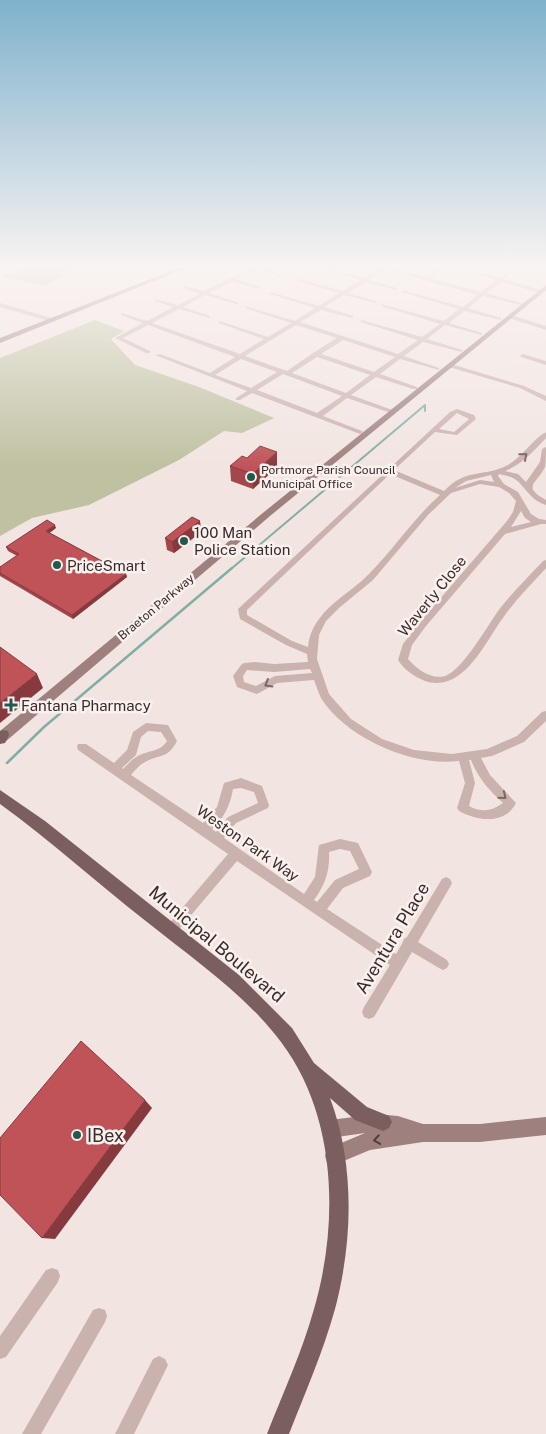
<svg xmlns="http://www.w3.org/2000/svg" width="546" height="1434" viewBox="0 0 546 1434" font-family="'Public Sans',sans-serif">
<rect width="100%" height="100%" fill="#f2e5e1"/>
<g fill="#c0c1a2">
<polygon points="20,267 77,267 45,286 2,277"/>
<polygon points="95,320 124,331 111,339 135,365 199,387 274,418 242,433 224,431 179,460 89,505 32,518 0,536 0,358"/>
</g>
<g fill="none" stroke-linecap="round" stroke-linejoin="round">
<polyline stroke="#82aea3" stroke-width="2" points="231,569 425,405 425,411"/>
<polyline stroke="#82aea3" stroke-width="2.5" points="7,763 44,727 232,568"/>
<g fill="#cab2ae" fill-rule="evenodd">
<path d="M253,267H260L284,275L281,277L256,269L236,279L260,287V289L232,282L209,293L239,303V305L205,295L183,307L210,316V318L179,309L152,323L240,354L264,339L219,323V321L268,337L291,323L245,308V306L295,321L315,308L270,294V292L319,306L339,293L295,280V278L343,291L361,280L319,267H325L364,278L381,267H388L426,277L440,267H445L431,278L481,292L497,280L452,267H459L500,278L514,267H519L504,279L544,291L541,293L501,282L486,293L521,303V305L483,296L468,308L501,318V320L464,311L449,323L482,333V335L445,325L427,339L462,350V352L423,342L404,356L439,368V370L400,359L380,374L417,387V389H413L376,377L351,395L395,411V413H391L347,398L323,416L362,431L363,432L360,434L252,393L240,400H236V398L247,391L155,355L160,354L210,373L235,357L148,325L123,338L150,351V353H146L115,338L143,323L121,315V313L147,321L173,307L155,301V299L178,305L200,294L184,288V286L204,291ZM386,269L478,295L463,307L402,290V292L459,309L444,321L381,304V306L440,324L422,337L361,320V322L418,340L398,354L300,322L321,310L353,318V316L324,307L344,295L376,303V301L348,293L365,282L397,290V288L369,280ZM296,325L337,338L313,353L287,371L245,356ZM343,340L395,357L374,372L321,354ZM317,357L370,375L346,393L292,373ZM241,359L277,372L251,388L215,375ZM283,374L342,396L317,413L257,390Z"/>
<polygon points="0,303 55,319 56,320 53,322 0,307"/>
<polygon points="511,315 546,326 546,330 509,318 509,316"/>
<polygon points="523,354 546,361 546,365 521,357 520,356"/>
<polygon points="451,364 524,386 546,396 546,401 520,388 449,367 448,366"/>
<path d="M457,409L474,415L476,419L457,435L435,432L394,470L444,491C467,467 483,478 508,465C522,457 534,438 546,432V438C534,451 522,464 505,471L518,474L526,482L540,462L542,449L546,447C546,453 546,461 545,467C537,484 521,486 546,500V505C527,499 525,483 511,477C507,476 503,475 499,474L498,476L504,484L518,492L531,514L539,519L546,520V524H541L505,534L426,626L412,645L408,659C417,669 431,680 445,676C464,669 488,624 501,607C514,591 529,576 543,561L546,560V568C532,584 517,598 505,615C486,640 464,694 425,681C415,677 404,670 398,660L403,644L420,622L507,521L513,512L516,501L509,493L499,487L480,484L451,493L428,515L373,580L339,608L326,621L319,635L317,659L329,694L351,719L382,739L414,750L452,754L487,749L517,736L542,712L546,711V721L524,742L492,756L481,758L490,775L516,803C505,825 477,821 459,811L457,808L465,783L459,761C412,767 346,738 321,698C318,692 316,685 314,680L277,683L257,694L237,687L233,676L241,665L244,663L255,662L274,664L308,662L307,654L286,645L240,619L238,609L450,412ZM457,413L469,419L454,432L439,429ZM390,474L440,495C413,519 393,550 368,575C352,591 332,601 319,619C313,627 309,636 308,647L292,641L247,615V610ZM491,475L494,482L480,480L455,488L466,481ZM521,511L525,518L531,522L511,527ZM310,669L312,673L275,676L256,686L244,682L243,676L247,670L274,672ZM469,760H471C478,778 489,790 503,803C492,811 482,813 469,806L475,783Z"/>
<path d="M146,723L168,725L177,741C168,758 162,754 147,761C140,764 136,769 131,775L203,823L217,807L224,783L241,778L262,786L269,805L268,808L236,823L224,838L304,894L315,877L319,845L340,839L358,843L372,872L370,876L343,888L327,909L396,954L402,944L404,939L407,937L442,879L446,877L450,879L452,883L450,887L418,942L447,960L449,964L447,968L443,970L439,968L412,952L374,1017L369,1019L364,1017L362,1012L364,1007L390,965L237,861L175,934L171,936L167,934L165,930L167,926L228,854L78,750L77,747L78,744H86L114,763L127,750L133,732ZM148,731L161,732L167,741C160,752 149,750 138,756C132,759 128,764 123,769L122,768L136,755L141,737ZM241,788L254,792L258,803L228,817L216,832L212,829C224,818 230,806 233,789ZM340,849L350,851L359,869L335,880L317,902L314,900C325,885 330,871 329,852Z"/>
<polygon points="52,1268 58,1270 60,1276 58,1282 6,1357 0,1359 0,1336 46,1270"/>
<polygon points="99,1308 105,1310 107,1316 105,1322 41,1434 22,1434 93,1310"/>
<polygon points="159,1356 165,1359 168,1365 134,1434 115,1434 153,1359"/>
</g>
<g fill="#9e817f" fill-rule="evenodd">
<polygon points="181,267 189,267 0,343 0,338"/>
<polygon points="546,285 546,290 270,516 5,742 0,743 0,731 264,512"/>
<polygon points="377,1114 398,1116 423,1124 480,1124 546,1117 546,1135 480,1142 423,1142 370,1150 334,1165 327,1163 325,1156 327,1149 365,1133 330,1138 324,1135 321,1129 324,1123 330,1120"/>
</g>
<g fill="#7a5f5e" fill-rule="evenodd">
<polygon points="3,730 8,731 9,735 5,743 0,744 0,731"/>
<path d="M0,790L45,821L239,975L292,1028L314,1063L367,1107L389,1116L392,1122L389,1128L383,1131L355,1120L330,1098C355,1164 353,1241 335,1309C323,1352 305,1393 289,1434H267C283,1393 302,1352 314,1309C339,1223 337,1116 281,1042C245,994 193,959 147,922C97,883 51,841 0,804Z"/>
</g>
</g>
<g fill="#a4474c">
<polygon points="277,452 277,467 253,489 231,481 230,466 247,458"/>
<polygon points="200,521 201,532 174,553 167,550 165,538"/>
<polygon points="56,528 49,533 126,574 127,577 73,619 0,576 0,567 17,556 8,551 6,547"/>
</g>
<g fill="#863a3e">
<polygon points="277,452 277,467 253,489 253,474"/>
<polygon points="200,521 201,532 174,553 172,542"/>
<polygon points="55,525 56,528 47,535 46,531"/>
<polygon points="126,574 127,577 73,619 72,615"/>
<polygon points="37,674 43,688 0,723 0,703"/>
<polygon points="145,1100 152,1108 55,1239 42,1238"/>
</g>
<g fill="#bf5358" stroke="#863a3e">
<polygon points="260,446 277,452 253,474 230,466 242,456 247,458"/>
<polygon points="192,517 200,521 172,542 165,538"/>
<polygon points="47,520 55,525 46,531 126,574 72,615 0,573 0,567 19,554 6,547"/>
<polygon points="0,647 37,674 0,703"/>
<polygon points="81,1041 145,1100 42,1238 0,1195 0,1138"/>
</g>
<defs><path id="oneway-chevron" d="M-2-3.5L2.5 0L-2 3.5" fill="none" stroke-width="1.6" stroke-linecap="round" stroke-linejoin="round" transform="scale(1.25)"/></defs>
<g stroke="#7a6866">
<use href="#oneway-chevron" transform="translate(524 456) rotate(-41)"/>
<use href="#oneway-chevron" transform="translate(268 684) rotate(149)"/>
<use href="#oneway-chevron" transform="translate(503 796) rotate(39)"/>
</g>
<use stroke="#524141" href="#oneway-chevron" transform="translate(377 1140) rotate(171)"/>
<linearGradient id="sky" x2="0" y2="1"><stop stop-color="#7fb2cc"/><stop offset="0.57" stop-color="#f9f3f2"/><stop offset="1" stop-color="#f9f3f2" stop-opacity="0"/></linearGradient>
<rect width="546" height="467" fill="url(#sky)"/>
<g fill="#23594c" stroke="#faf1ee" stroke-width="2">
<circle cx="251" cy="477" r="5"/>
<circle cx="184" cy="541" r="5"/>
<circle cx="57" cy="565" r="5"/>
<path d="M8.5 697.5h5v5h5v5h-5v5h-5v-5h-5v-5h5z"/>
<circle cx="77" cy="1135" r="5"/>
</g>
<g text-anchor="middle" dominant-baseline="central" stroke-width="5" stroke-linejoin="round" paint-order="stroke">
<g font-size="12" fill="#392c2c" stroke="#faf1ee" text-anchor="start">
<text x="261" y="470">Portmore Parish Council<tspan x="261" dy="14">Municipal Office</tspan></text>
</g>
<g font-size="12" fill="#392c2c" stroke="#faf1ee">
<text transform="translate(156 607) rotate(-40)">Braeton Parkway</text>
</g>
<g font-size="15" fill="#392c2c" stroke="#faf1ee" text-anchor="start">
<text x="194" y="532">100 Man<tspan x="194" dy="17">Police Station</tspan></text>
<text x="67" y="565">PriceSmart</text>
<text x="21" y="705">Fantana Pharmacy</text>
</g>
<g font-size="15" fill="#392c2c" stroke="#faf1ee">
<text transform="translate(432 596) rotate(-51)">Waverly Close</text>
<text transform="translate(248 843) rotate(35)">Weston Park Way</text>
</g>
<g font-size="18" fill="#392c2c" stroke="#faf1ee">
<text transform="translate(392 938) rotate(-59)">Aventura Place</text>
<text transform="translate(217 944) rotate(40)">Municipal Boulevard</text>
</g>
<g font-size="18" fill="#392c2c" stroke="#faf1ee" text-anchor="start">
<text x="87" y="1135">IBex</text>
</g>
</g>
</svg>
